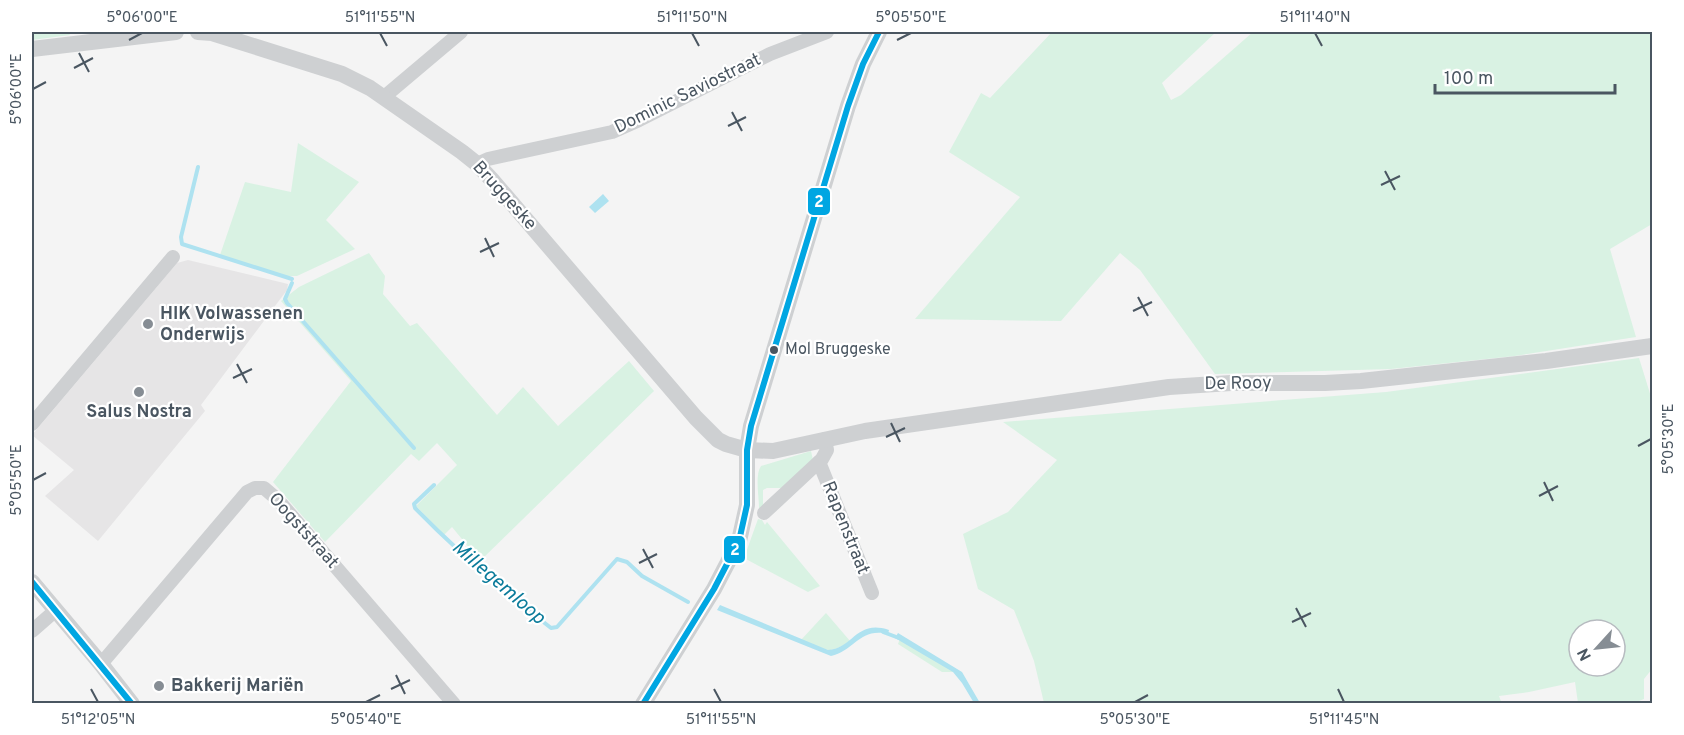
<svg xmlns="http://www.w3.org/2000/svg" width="1684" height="735" viewBox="0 0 1684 735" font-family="Overpass,sans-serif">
<rect width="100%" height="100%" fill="#f4f4f4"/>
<polygon fill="#e6e5e6" points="188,260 288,284 287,290 201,405 205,411 98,541 45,496 74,470 32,435 177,263"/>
<g fill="#d9f2e3" fill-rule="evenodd">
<polygon points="32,32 68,32 70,35 32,40"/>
<polygon points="1052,32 1216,32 1162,83 1171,100 1181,95 1253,32 1652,32 1652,224 1610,249 1636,337 1515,356 1391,369 1215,374 1140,270 1120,253 1061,321 915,319 1020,197 949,152 981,93 990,98"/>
<polygon points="298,143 359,182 326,220 355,249 297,276 282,276 220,255 245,182 291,192"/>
<polygon points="369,253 385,276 383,294 410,326 417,323 497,415 523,387 558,426 629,361 654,391 480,561 452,527 444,535 416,506 457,465 437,443 419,461 411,454 325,542 273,482 351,381 281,301 299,287"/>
<path d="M1639,358L1652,400V669L1644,679V699L1634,703H1578L1575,682L1529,692L1499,696L1502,704L1044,703L1034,661L1014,610L978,589L963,534L1008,512L1057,460L1003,422L1386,392ZM1579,630H1615V666H1579Z"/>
<path d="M811,451L813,460L781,488H767L763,490V511L759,513C760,500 754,476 761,466Z"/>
<polygon points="758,519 762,520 765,525 767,522 820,586 808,592 744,558"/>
<path d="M826,613L850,641C827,656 825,650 801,640Z"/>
<polygon points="901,636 953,668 953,672 942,672 898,644"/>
</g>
<g fill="#aee2f0">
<polygon points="603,194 609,201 595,213 589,207"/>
<path d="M720,605L828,650C853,649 856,619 889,630L888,634C860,627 854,651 831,656L717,610Z"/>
<polygon points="898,633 962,672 980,703 974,703 962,683 953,672 895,638"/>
</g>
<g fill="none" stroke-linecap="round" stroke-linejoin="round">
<g stroke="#aee2f0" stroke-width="4">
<polyline points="198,167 181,237 182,244 292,279"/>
<polyline points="292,283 285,299 287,303 414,448"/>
<path d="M434,485L414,504L415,508C458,552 502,590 551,628L557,627L617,559L627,562L642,576L688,602"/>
<polyline points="883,632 899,638"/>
</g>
<g stroke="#ced0d2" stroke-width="14">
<polyline points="384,97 461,32"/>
<polyline points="477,164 488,159 612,132 639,120 770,54 827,32"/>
<polyline points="32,424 173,257"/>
<polyline points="819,462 872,593"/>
<polyline points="764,513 822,459 827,450 825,439"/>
<polyline points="32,631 56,610"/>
<polyline points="101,664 247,492 255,488 264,488 278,500 454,704"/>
</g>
<g stroke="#ced0d2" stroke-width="16">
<polyline points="198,32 212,33 342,74 370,88 462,152 477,164 492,180 696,418 718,440 726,444 747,450 773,451 865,431 1169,387 1231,383 1325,383 1361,381 1546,361 1652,346"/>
<polyline points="32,49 176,32"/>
<polyline points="32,582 101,664 132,704"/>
<polyline points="643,704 714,589 739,541 747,505 747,450 751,426 848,106 863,64 879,32"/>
</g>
<g stroke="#fff" stroke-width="10">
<g id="bus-1">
<polyline points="32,582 132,704"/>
<polyline points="643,704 714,589 739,541 747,505 747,450 751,426 848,106 863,64 879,32"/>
</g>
</g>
<use href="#bus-1" stroke="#00a6e2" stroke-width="6"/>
</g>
<path fill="none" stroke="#4a5661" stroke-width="2" d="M380,33L387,46M692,33L699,46M1315,33L1322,46M129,40L142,33M897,40L911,33M79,53L89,72M74,68L93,58M33,89L46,82M732,112L742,131M728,126L746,117M1385,171L1395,190M1381,185L1400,176M485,238L494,257M480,252L499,243M1138,297L1148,316M1133,311L1152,302M237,364L247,383M233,378L252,369M891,423L900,442M886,437L905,428M1638,446L1651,439M33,480L46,473M1544,482L1553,501M1539,496L1558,486M643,549L653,568M639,563L657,554M1296,608L1306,627M1292,622L1311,613M396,675L405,694M91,689L98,702M391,689L410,680M714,689L721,702M1338,689L1344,702M366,702L380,695M1135,702L1148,695"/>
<g fill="#868d94" stroke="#fff" stroke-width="2">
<circle cx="148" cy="324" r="6"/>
<circle cx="139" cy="392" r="6"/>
<circle cx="159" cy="686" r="6"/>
</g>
<circle fill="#4a5661" stroke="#fff" stroke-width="2" cx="774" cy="350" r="5"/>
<g text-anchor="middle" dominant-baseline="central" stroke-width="4.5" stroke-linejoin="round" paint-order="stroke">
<g font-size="16" fill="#4a5661" stroke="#fff" text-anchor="start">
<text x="785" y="350">Mol Bruggeske</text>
</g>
<g font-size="18" fill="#4a5661" stroke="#fff">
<text transform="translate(688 94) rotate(-26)">Dominic Saviostraat</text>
<text transform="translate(504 196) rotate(48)">Bruggeske</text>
<text transform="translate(1238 384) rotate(-1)">De Rooy</text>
<text transform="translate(845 528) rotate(68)">Rapenstraat</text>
<text transform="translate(303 531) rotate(48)">Oogststraat</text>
</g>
<g font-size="18" font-weight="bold" fill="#4a5661" stroke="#fff" text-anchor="start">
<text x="160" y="314">HIK Volwassenen<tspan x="160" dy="21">Onderwijs</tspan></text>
<text x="139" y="412" text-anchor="middle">Salus Nostra</text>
<text x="171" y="686">Bakkerij Mariën</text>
</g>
<g font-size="20" font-style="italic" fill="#0c7c9b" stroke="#fff">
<text transform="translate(498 583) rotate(41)">Millegemloop</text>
</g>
</g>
<g stroke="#fff" stroke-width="2">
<rect x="807" y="187" width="24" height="29" rx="6" fill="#00a6e2"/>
<rect x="723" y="535" width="23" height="29" rx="6" fill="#00a6e2"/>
</g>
<g font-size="16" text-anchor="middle" font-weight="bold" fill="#fff">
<text x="819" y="207">2</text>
<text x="735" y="555">2</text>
</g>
<rect width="1684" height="735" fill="none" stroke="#ffffff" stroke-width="66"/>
<g transform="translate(1597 648) rotate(243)"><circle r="28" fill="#ffffff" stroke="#b7bbc0" stroke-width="1.5"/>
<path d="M0-4.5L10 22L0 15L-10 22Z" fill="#868d94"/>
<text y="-9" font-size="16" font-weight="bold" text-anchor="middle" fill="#4a5661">N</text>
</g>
<path d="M1435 84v9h180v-9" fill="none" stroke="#4a5661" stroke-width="3"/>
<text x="1444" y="84" font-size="18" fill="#4a5661" stroke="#ffffff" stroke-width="4.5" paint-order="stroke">100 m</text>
<rect x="33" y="33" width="1618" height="669" fill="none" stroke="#4a5661" stroke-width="2"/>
<g font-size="15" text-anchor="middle" fill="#4a5661">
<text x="142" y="22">5°06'00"E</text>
<text x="380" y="22">51°11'55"N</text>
<text x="692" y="22">51°11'50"N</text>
<text x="911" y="22">5°05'50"E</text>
<text x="1315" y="22">51°11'40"N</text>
<text transform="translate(16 89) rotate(-90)" y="5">5°06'00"E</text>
<text transform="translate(1668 439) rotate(-90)" y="5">5°05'30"E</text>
<text transform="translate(16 480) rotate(-90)" y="5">5°05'50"E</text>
<text x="98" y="724">51°12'05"N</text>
<text x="366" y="724">5°05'40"E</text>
<text x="721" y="724">51°11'55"N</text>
<text x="1135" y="724">5°05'30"E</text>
<text x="1344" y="724">51°11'45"N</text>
</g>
</svg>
